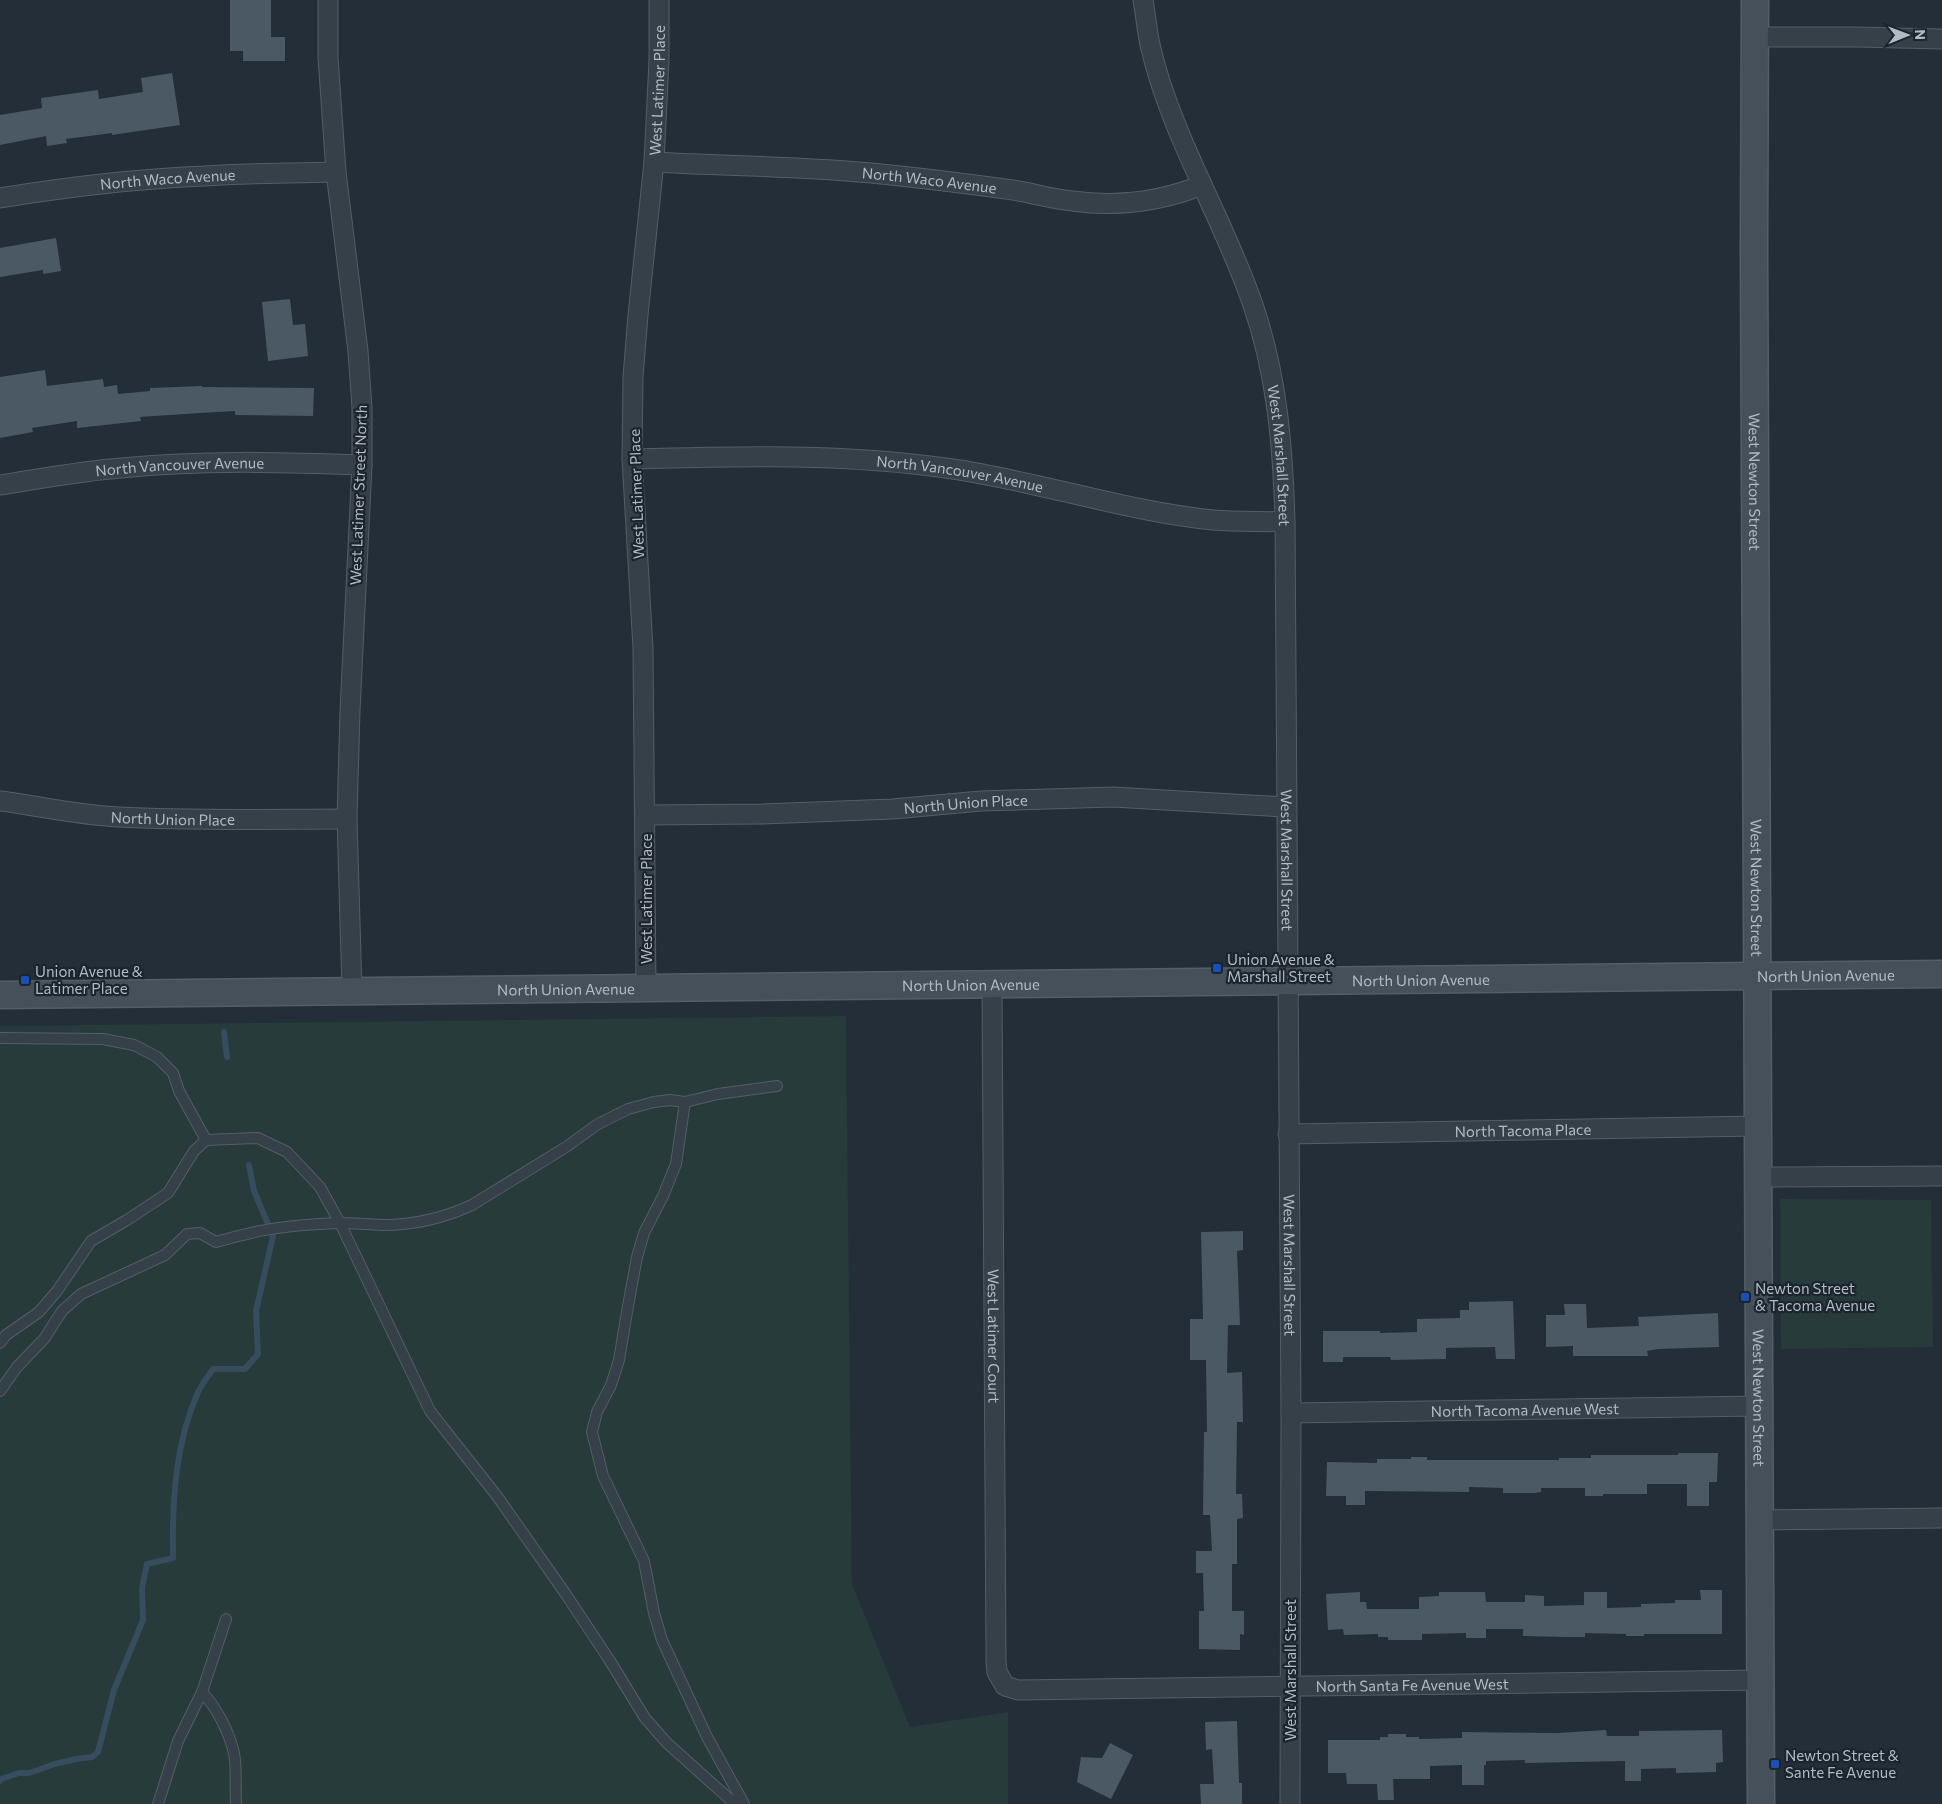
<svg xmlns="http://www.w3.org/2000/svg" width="1942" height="1804" viewBox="0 0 1942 1804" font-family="Commissioner,sans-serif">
<rect width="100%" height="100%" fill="#232e38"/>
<g fill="#263b3a">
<polygon points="846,1016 852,1584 910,1727 1008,1712 1008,1804 0,1804 0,1026"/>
<polygon points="1780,1199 1931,1200 1933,1347 1781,1349"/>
</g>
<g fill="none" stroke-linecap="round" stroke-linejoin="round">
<g stroke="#374c5e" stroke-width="6">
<polyline points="224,1032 227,1057"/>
<path d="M0,1781L1,1779L19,1773H29L55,1764L76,1759L92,1757L98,1752L114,1690L143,1620L142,1588L147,1564L173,1558C172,1502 175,1444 198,1392C202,1384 208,1376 213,1369H245L258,1354L256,1311L273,1236L254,1191L249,1165"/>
</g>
</g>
<g fill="#4b5964">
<polygon points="230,0 271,0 271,37 285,37 285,61 243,61 243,51 230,51"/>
<polygon points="172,73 180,125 112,135 112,133 66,139 67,143 47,146 46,136 0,145 0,115 42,108 41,98 98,90 99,99 143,92 141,78"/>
<polygon points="56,238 61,271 43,274 43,270 0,277 0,248"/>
<polygon points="290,299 293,325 305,324 308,356 268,361 262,302"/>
<polygon points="45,370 47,386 103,379 104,387 117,385 118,394 150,391 150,388 202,386 202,387 314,388 313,416 235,415 235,411 200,413 140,417 141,421 77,428 77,421 32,428 33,432 0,438 0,377"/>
<polygon points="1243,1231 1243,1250 1237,1251 1240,1325 1228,1325 1227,1373 1242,1372 1243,1422 1237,1422 1236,1494 1242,1494 1243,1518 1237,1519 1237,1564 1232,1564 1232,1611 1244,1611 1244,1635 1240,1634 1240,1650 1199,1649 1199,1611 1204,1611 1203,1573 1196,1573 1196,1551 1212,1551 1210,1515 1203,1515 1204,1432 1207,1432 1206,1360 1190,1360 1190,1319 1203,1319 1201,1232"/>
<polygon points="1513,1301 1515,1359 1496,1359 1495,1347 1446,1348 1446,1359 1391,1360 1390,1357 1343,1357 1343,1362 1323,1362 1323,1331 1380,1331 1380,1333 1417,1332 1417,1319 1460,1318 1460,1310 1469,1310 1469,1302"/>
<polygon points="1564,1304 1586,1304 1587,1328 1639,1326 1638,1317 1718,1313 1719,1347 1658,1349 1647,1351 1648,1356 1573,1356 1573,1346 1546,1347 1546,1315 1565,1315"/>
<polygon points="1678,1453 1718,1453 1717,1482 1709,1482 1709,1506 1687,1506 1687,1484 1647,1484 1647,1494 1603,1494 1603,1496 1585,1496 1585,1488 1541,1488 1541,1492 1535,1493 1503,1493 1503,1488 1469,1487 1469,1492 1365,1491 1365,1505 1346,1505 1346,1496 1326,1496 1327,1462 1377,1463 1377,1459 1411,1459 1411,1457 1427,1457 1427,1460 1559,1460 1559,1458 1591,1458 1591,1455 1678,1455"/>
<polygon points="1700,1590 1722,1590 1722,1634 1644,1634 1644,1636 1626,1636 1626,1634 1585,1633 1585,1637 1566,1637 1523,1636 1523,1629 1486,1629 1486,1638 1466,1638 1466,1633 1422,1634 1422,1640 1388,1640 1388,1637 1378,1637 1378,1634 1344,1635 1343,1629 1328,1630 1326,1594 1360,1592 1360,1602 1366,1602 1367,1609 1419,1609 1419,1597 1439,1596 1439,1592 1485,1592 1486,1602 1525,1602 1525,1595 1544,1596 1544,1606 1584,1605 1584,1592 1607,1592 1607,1608 1641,1607 1641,1604 1675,1603 1675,1600 1701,1600"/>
<polygon points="1237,1721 1239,1783 1242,1783 1242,1804 1201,1804 1200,1784 1214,1784 1212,1749 1206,1750 1205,1722"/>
<polygon points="1606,1730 1607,1736 1639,1736 1639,1731 1722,1730 1723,1762 1716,1763 1716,1772 1676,1773 1676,1768 1641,1769 1641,1781 1625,1781 1625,1761 1525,1763 1525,1760 1486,1761 1486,1765 1484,1765 1484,1785 1462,1785 1462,1765 1430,1766 1430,1779 1393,1779 1394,1800 1378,1800 1377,1784 1347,1784 1346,1773 1328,1773 1328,1740 1380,1740 1380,1737 1388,1737 1388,1734 1406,1734 1406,1737 1419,1737 1419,1739 1462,1738 1462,1732 1558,1733"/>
<polygon points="1110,1743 1133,1755 1111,1799 1077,1782 1081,1757 1102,1758"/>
</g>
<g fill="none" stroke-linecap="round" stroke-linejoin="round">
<g stroke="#545e66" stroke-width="12">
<g id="lane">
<polyline points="0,1038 103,1039 134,1045 157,1057 173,1073 179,1091 206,1140 258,1138 287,1152 320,1187 340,1223 430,1411 497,1496 565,1593 610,1661 645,1718 667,1743 735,1804"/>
<polyline points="685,1102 676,1164 663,1196 644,1233 637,1257 628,1306 619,1360 611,1385 597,1412 592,1432 603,1476 644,1561 654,1613 662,1640 707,1737 744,1804"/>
<polyline points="0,1343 6,1335 39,1312 57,1291 91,1241 127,1220 168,1193 194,1151 206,1140"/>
<path d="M0,1391L17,1367L44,1339L62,1311L81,1294L165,1255L187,1234L200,1233L216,1242C259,1229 291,1225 337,1223C352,1223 367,1224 383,1225C414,1225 444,1218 472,1205L566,1147L598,1124L628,1109L654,1102L670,1100L685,1102L718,1094L777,1086"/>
<path d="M202,1692C217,1708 229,1732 234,1753C237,1769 235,1788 236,1804"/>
<polyline points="158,1804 178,1741 202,1692 226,1619"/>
</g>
</g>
<g stroke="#545e66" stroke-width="21">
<g id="street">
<polyline points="328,0 328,57 336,172 358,351 362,408 362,465 350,711 347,819 352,991"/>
<path id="s1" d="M1143,0C1146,16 1147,33 1151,49C1172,137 1222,216 1252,302C1277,373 1283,447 1285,522L1291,1413L1290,1804"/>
<polyline points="1755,37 1857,37 1942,39"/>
<path id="s2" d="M654,162C722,166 791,166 858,172C910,176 961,183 1013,190C1032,193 1052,199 1072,201C1117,207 1160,202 1202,185"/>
<path id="s3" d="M0,198C67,187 135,179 203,176C248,173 292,173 336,172"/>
<path id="s4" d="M632,459C740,456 846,453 953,469C1040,482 1125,511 1213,520C1237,522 1261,521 1285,522"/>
<path id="s5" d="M0,485C40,479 80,471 121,468C201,460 282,462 362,465"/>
<path id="s6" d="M0,801C39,806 78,815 118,817C194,821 271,819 347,819"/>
<path id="s7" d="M646,815L762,814L893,809L981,801L1113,797L1285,807"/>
<path id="s8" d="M992,984L996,1661L997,1672L1005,1686L1018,1690L1760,1680"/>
<path id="s9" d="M646,989L643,648L632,459L633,377L638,315L654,162L659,61V0"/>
<path id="s10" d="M1288,1134L1758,1126"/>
<polyline points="1759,1177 1942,1176"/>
<path id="s11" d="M1291,1413L1759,1406"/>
<polyline points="1760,1520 1942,1518"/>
</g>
</g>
<g stroke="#545e66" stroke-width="29">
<g id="secondary">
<path id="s12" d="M1755,0L1754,248L1761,1804"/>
<path id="s13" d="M0,995L1942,974"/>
</g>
</g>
<use href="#lane" stroke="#364049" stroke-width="10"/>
<use href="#street" stroke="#364049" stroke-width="19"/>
<use href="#secondary" stroke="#45505b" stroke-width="26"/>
</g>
<g fill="#1a4fb4" stroke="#1c252d" stroke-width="2">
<rect x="1212" y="963" width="10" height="10" rx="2.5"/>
<rect x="20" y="975" width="10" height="10" rx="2.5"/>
<rect x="1740" y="1292" width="10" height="10" rx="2.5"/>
<rect x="1770" y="1759" width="10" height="10" rx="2.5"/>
</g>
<g text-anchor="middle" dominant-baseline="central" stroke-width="4.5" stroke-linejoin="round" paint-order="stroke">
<g font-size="15" fill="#b1bbc5" stroke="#1c252d">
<text stroke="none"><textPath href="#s9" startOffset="900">West Latimer Place</textPath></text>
<text stroke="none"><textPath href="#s3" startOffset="169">North Waco Avenue</textPath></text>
<text stroke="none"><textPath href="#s2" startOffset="276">North Waco Avenue</textPath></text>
<text stroke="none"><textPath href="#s1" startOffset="479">West Marshall Street</textPath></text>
<text stroke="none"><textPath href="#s5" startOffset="181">North Vancouver Avenue</textPath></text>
<text stroke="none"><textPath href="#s4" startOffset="329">North Vancouver Avenue</textPath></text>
<text stroke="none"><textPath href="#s12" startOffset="482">West Newton Street</textPath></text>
<text transform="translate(636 494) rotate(-92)">West Latimer Place</text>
<text transform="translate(358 495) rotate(-88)">West Latimer Street North</text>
<text stroke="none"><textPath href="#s7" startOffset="320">North Union Place</textPath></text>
<text stroke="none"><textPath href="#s6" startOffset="174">North Union Place</textPath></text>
<text stroke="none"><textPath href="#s1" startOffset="884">West Marshall Street</textPath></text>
<text stroke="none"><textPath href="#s12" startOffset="888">West Newton Street</textPath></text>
<text transform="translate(646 899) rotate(-90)">West Latimer Place</text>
<text stroke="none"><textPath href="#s13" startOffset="1826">North Union Avenue</textPath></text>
<text stroke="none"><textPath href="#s13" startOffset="1421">North Union Avenue</textPath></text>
<text stroke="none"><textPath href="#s13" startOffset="971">North Union Avenue</textPath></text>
<text stroke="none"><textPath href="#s13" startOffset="566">North Union Avenue</textPath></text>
<text stroke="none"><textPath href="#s10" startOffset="235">North Tacoma Place</textPath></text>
<text stroke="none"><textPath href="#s1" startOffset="1289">West Marshall Street</textPath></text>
<text stroke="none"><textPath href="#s8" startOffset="352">West Latimer Court</textPath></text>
<text stroke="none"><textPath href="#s12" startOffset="1398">West Newton Street</textPath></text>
<text stroke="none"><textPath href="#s11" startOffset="234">North Tacoma Avenue West</textPath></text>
<text transform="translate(1290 1670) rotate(-90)">West Marshall Street</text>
<text stroke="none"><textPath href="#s8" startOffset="1112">North Santa Fe Avenue West</textPath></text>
</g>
<g font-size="15" fill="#b1bbc5" stroke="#1c252d" text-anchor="start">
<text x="1227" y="959">Union Avenue &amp;<tspan x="1227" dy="17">Marshall Street</tspan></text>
<text x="35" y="971">Union Avenue &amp;<tspan x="35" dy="17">Latimer Place</tspan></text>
<text x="1755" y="1288">Newton Street<tspan x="1755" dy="17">&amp; Tacoma Avenue</tspan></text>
<text x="1785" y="1755">Newton Street &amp;<tspan x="1785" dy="17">Sante Fe Avenue</tspan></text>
</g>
</g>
<g transform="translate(1907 35) rotate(89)" stroke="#1c252d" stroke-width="4" paint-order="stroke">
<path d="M0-4L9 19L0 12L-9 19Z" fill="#b1bbc5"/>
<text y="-8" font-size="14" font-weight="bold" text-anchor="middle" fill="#b1bbc5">N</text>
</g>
</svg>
